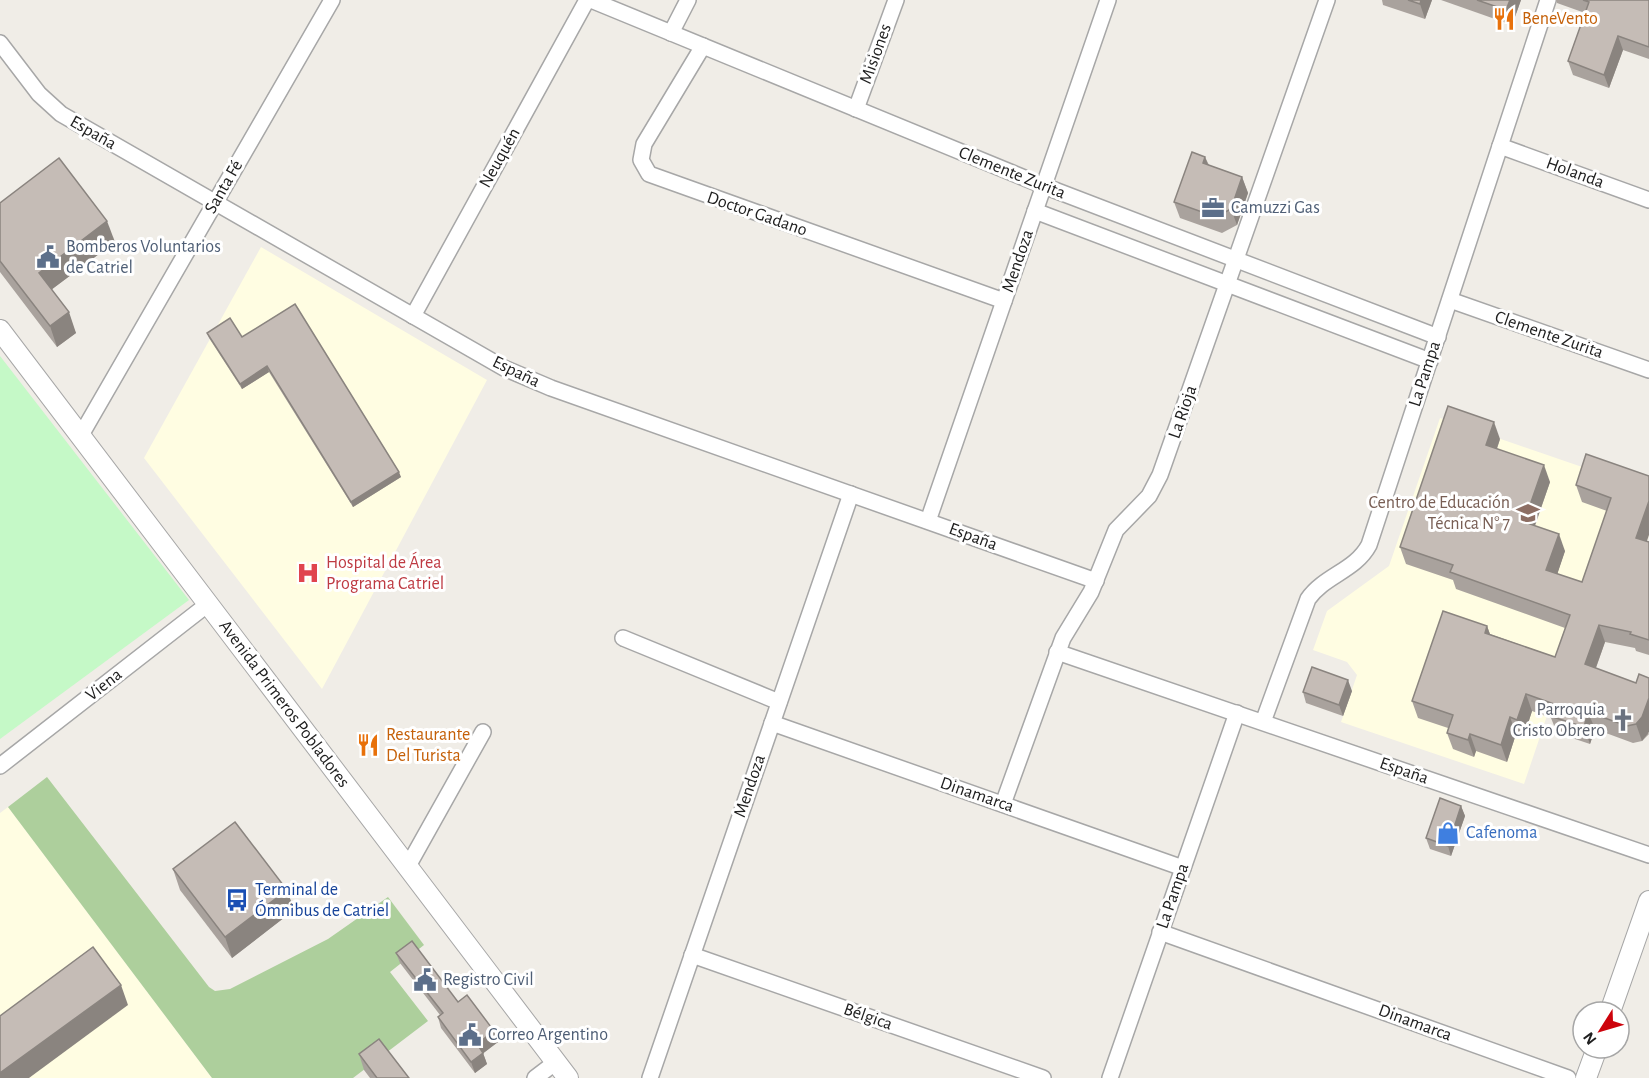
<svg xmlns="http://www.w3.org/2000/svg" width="1649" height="1078" viewBox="0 0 1649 1078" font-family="'Alegreya Sans',sans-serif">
<rect width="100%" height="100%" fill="#f0ede7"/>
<g fill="#fffde2">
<polygon points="261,247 487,380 322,689 144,458"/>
<polygon points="1440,418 1649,490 1649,535 1612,643 1605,642 1552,701 1524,784 1341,722 1357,675 1347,662 1313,650 1327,611 1389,566"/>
<polygon points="8,807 212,1078 0,1078 0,813"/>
</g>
<polygon fill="#adcf9c" points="47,777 209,987 215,991 230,989 328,939 388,897 424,945 390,972 428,1021 353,1078 212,1078 8,807"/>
<polygon fill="#c5f9c7" points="0,356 189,600 0,739"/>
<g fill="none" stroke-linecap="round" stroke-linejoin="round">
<g stroke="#a7a7a7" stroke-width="18">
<g id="minor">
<polyline points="591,0 1044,186 1438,337"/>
<polyline points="671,33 688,0"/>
<polyline points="0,43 39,94 61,114 504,368 551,388 1096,581"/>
<polyline points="703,46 644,144 641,160 649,174 1004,301"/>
<polyline points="856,109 896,0"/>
<polyline points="1500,146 1649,200"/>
<polyline points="1035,211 1430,361"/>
<polyline points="1450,300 1649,370"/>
<polyline points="413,316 587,0"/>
<polyline points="81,435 332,0"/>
<polyline points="928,521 1108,0"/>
<polyline points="623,638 779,702"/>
<polyline points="1057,652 1649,855"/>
<path d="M1263,722L1308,599C1325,575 1355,571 1369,545L1548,0"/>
<polyline points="772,723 1183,868"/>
<polyline points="0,766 208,604"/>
<polyline points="1003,804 1063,638 1091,592 1116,530 1149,496 1160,475 1327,0"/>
<polyline points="408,866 483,732"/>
<polyline points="1160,932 1568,1078"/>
<polyline points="692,955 1043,1078"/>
<polyline points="535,1078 556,1062"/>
<polyline points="650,1078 851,494"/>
<polyline points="1110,1078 1237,713"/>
</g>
</g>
<g stroke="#a7a7a7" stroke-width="22">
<g id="tertiary">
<polyline points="0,330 568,1078"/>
<polyline points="1610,1012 1649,901"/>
<polyline points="1586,1078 1597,1048"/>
</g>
</g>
<use href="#minor" stroke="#fff" stroke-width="15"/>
<use href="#tertiary" stroke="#fff" stroke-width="20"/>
</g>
<g fill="#a9a29d">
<polygon points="1382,0 1432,0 1425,19 1383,5"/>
<polygon points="1441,0 1521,0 1512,25"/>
<polygon points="1556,0 1649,0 1649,59 1623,50 1609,88 1573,75 1568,61 1585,13 1557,3"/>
<polygon points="1205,157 1209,165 1242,177 1248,193 1237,225 1222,233 1180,218 1174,202"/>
<polygon points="0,203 115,242 52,289 76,333 57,347 0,272"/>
<polygon points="207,333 242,337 401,477 353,507 269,372 242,389 209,338"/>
<polygon points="1500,439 1497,449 1550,482 1535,526 1565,551 1557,574 1582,582 1607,511 1582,502 1576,485 1586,454 1647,541 1649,542 1649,655 1636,651 1635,648 1605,642 1596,668 1649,734 1642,741 1633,743 1595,729 1590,744 1557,733 1551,718 1532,711 1524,736 1516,734 1507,762 1476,751 1474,757 1453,749 1447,733 1448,728 1418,718 1412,701 1487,626 1490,634 1555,657 1565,628 1456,589 1453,580 1406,564 1400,547"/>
<polygon points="1352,691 1343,716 1306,703 1303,692"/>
<polygon points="1461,806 1465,816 1451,856 1430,849 1426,838"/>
<polygon points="173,869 287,890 294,910 232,958 180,890"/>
<polygon points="396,953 458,1002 498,1042 483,1053 487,1064 475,1073 441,1028 438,1017 440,1015 400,963"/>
<polygon points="359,1054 409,1078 370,1078 364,1070"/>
</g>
<g fill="#8a847f">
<polygon points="1421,0 1432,0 1425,19 1420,4"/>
<polygon points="1510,0 1521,0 1512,25 1506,10"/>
<polygon points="1618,36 1623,50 1609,88 1604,75"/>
<polygon points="1205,157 1211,172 1203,163"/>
<polygon points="1242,177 1248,193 1237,225 1231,209"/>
<polygon points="107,221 115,242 47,293 39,273"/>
<polygon points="69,312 76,333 57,347 50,326"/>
<polygon points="267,366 269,372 242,389 240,384"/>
<polygon points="1494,422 1500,439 1492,462 1486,445"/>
<polygon points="1544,465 1550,482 1530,539 1524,522"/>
<polygon points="399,472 401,477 353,507 351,502"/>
<polygon points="1649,501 1649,535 1642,555 1636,538"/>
<polygon points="1559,534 1565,551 1553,587 1546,570"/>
<polygon points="1599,625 1605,642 1591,681 1585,664"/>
<polygon points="1487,626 1493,643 1485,633"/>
<polygon points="1348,680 1352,691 1343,716 1339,705"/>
<polygon points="1526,694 1532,711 1524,736 1517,720"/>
<polygon points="1649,698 1649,732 1642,741 1636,724"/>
<polygon points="1588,712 1595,729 1590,744 1584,727"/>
<polygon points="1510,717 1516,734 1507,762 1501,745"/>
<polygon points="1470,734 1476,751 1474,757 1468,740"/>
<polygon points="1461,806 1465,816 1451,856 1448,846"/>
<polygon points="287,890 294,910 232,958 225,937"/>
<polygon points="121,985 128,1005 29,1078 0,1078 0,1073"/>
<polygon points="494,1031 498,1042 481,1055 477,1044"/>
<polygon points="483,1053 487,1064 475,1073 471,1062"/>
</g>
<g fill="#c5bcb6" stroke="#8a847f" stroke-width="1.5">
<polygon points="1408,0 1421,0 1420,4"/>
<polygon points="1477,0 1510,0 1506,10"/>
<polygon points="1583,0 1649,0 1649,47 1618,36 1604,75 1568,61 1589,2"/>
<polygon points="1192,152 1205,157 1203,163 1242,177 1231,209 1216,217 1174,202"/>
<polygon points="59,158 107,221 39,273 69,312 50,326 0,261 0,203"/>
<polygon points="295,304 399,472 351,502 267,366 240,384 207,333 230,318 242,337"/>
<polygon points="1448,406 1494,422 1486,445 1544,465 1524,522 1559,534 1546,570 1582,582 1611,498 1576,485 1586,454 1649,476 1649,501 1636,538 1649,542 1649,640 1630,634 1631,632 1599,625 1585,664 1636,683 1639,674 1649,678 1649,698 1642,717 1636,724 1627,726 1588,712 1584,727 1550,716 1554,704 1526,694 1517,720 1510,717 1501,745 1470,734 1468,740 1447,733 1453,715 1412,701 1443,611 1487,626 1485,633 1555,657 1570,615 1450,572 1453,565 1400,547"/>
<polygon points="1312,667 1348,680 1339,705 1303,692"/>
<polygon points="1440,798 1461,806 1448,846 1426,838"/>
<polygon points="235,822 287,890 225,937 173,869"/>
<polygon points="412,941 458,1002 467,995 494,1031 477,1044 483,1053 471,1062 438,1017 443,1013 396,953"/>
<polygon points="93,947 121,985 0,1073 0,1016"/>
<polygon points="379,1039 409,1078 377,1078 359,1054"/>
</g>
<defs>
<g id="restaurant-bare" transform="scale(1.8)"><path d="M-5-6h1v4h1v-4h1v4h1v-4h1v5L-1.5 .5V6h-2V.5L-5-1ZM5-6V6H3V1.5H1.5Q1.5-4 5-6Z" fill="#e8710a" stroke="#fff" stroke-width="2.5" paint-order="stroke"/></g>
<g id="office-bare" transform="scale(1.8)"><path d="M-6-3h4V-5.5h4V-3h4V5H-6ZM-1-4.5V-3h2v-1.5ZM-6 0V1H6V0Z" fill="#5c6f8a" stroke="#fff" stroke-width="2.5" paint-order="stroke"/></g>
<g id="civic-bare" transform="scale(1.8)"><path d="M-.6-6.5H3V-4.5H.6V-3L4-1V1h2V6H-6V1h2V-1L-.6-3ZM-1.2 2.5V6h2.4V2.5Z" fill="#5c6f8a" stroke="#fff" stroke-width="2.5" paint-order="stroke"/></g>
<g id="school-bare" transform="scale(1.8)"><path d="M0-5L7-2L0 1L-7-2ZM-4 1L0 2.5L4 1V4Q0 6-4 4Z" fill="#8d6e63" stroke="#fff" stroke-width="2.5" paint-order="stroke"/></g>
<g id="hospital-bare" transform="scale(1.8)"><path d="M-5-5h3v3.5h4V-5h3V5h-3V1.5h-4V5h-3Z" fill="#e0444e" stroke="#fff" stroke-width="2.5" paint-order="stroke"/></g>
<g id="church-bare" transform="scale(1.8)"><path d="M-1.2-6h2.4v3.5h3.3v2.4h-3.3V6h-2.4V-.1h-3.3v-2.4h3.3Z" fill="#6b7280" stroke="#fff" stroke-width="2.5" paint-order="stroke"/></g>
<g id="shop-bare" transform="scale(1.8)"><path d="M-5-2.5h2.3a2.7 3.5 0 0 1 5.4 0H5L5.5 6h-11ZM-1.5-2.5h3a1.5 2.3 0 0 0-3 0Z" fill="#3f7fe0" stroke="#fff" stroke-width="2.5" paint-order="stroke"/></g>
<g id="bus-bare" transform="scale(1.8)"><path d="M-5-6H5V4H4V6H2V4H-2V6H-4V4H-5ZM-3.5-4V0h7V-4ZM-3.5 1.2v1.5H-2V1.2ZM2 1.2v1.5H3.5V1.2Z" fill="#1a4fb4" stroke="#fff" stroke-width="2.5" paint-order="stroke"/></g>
</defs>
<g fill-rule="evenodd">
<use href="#restaurant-bare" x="1504" y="19"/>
<use href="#office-bare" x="1213" y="208"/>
<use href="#civic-bare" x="48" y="257"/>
<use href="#school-bare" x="1528" y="513"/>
<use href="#hospital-bare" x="308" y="573"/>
<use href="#church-bare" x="1623" y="720"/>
<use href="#restaurant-bare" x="368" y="745"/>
<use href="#shop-bare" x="1448" y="833"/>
<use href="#bus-bare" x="237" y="900"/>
<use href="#civic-bare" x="425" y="980"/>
<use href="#civic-bare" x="470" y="1035"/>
</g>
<g text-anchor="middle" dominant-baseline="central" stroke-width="6" stroke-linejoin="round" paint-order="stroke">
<g font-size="18" fill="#c56008" stroke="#fff" text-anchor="start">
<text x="1522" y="19">BeneVento</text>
<text x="386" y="735">Restaurante<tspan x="386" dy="21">Del Turista</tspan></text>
</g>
<g font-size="18" fill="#202020" stroke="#fff">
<text transform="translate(876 54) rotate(-70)">Misiones</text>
<text transform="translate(93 133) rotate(30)">España</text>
<text transform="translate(500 158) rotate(-61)">Neuquén</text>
<text transform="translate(1012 173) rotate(22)">Clemente Zurita</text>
<text transform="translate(1575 173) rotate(20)">Holanda</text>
<text transform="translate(224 187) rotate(-60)">Santa Fé</text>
<text transform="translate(757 214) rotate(19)">Doctor Gadano</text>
<text transform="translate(1018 261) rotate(-71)">Mendoza</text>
<text transform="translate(1549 335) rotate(19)">Clemente Zurita</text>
<text transform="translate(516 372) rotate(26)">España</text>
<text transform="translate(1425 374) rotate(-72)">La Pampa</text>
<text transform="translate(1183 412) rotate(-71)">La Rioja</text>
<text transform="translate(973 537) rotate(20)">España</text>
<text transform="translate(104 685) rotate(-38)">Viena</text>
<text transform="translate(284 704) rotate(53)">Avenida Primeros Pobladores</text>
<text transform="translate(1404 771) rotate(19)">España</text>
<text transform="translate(750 786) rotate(-71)">Mendoza</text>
<text transform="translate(977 795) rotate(19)">Dinamarca</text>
<text transform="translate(1173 896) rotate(-71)">La Pampa</text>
<text transform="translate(868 1017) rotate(19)">Bélgica</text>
<text transform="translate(1415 1023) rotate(20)">Dinamarca</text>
</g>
<g font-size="18" fill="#4e5e75" stroke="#fff" text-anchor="start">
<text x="1231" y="208">Camuzzi Gas</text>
<text x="66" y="247">Bomberos Voluntarios<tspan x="66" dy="21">de Catriel</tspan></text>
<text x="443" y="980">Registro Civil</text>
<text x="488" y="1035">Correo Argentino</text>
</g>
<g font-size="18" fill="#785e54" stroke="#fff" text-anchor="end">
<text x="1510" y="503">Centro de Educación<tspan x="1510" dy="21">Técnica N° 7</tspan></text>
</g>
<g font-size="18" fill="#be3a42" stroke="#fff" text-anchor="start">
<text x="326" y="563">Hospital de Área<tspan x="326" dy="21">Programa Catriel</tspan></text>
</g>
<g font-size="18" fill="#5b616d" stroke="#fff" text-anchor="end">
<text x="1605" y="710">Parroquia<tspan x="1605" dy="21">Cristo Obrero</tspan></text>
</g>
<g font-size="18" fill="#366cbe" stroke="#fff" text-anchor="start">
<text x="1466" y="833">Cafenoma</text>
</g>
<g font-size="18" fill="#164399" stroke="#fff" text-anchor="start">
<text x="255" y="890">Terminal de<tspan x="255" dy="21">Ómnibus de Catriel</tspan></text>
</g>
</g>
<g transform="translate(1601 1030) rotate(233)"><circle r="28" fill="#ffffff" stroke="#a6a6a6" stroke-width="1.5"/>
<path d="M0-4.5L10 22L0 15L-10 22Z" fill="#cd030c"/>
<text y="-9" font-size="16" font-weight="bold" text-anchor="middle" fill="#202020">N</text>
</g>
</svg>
